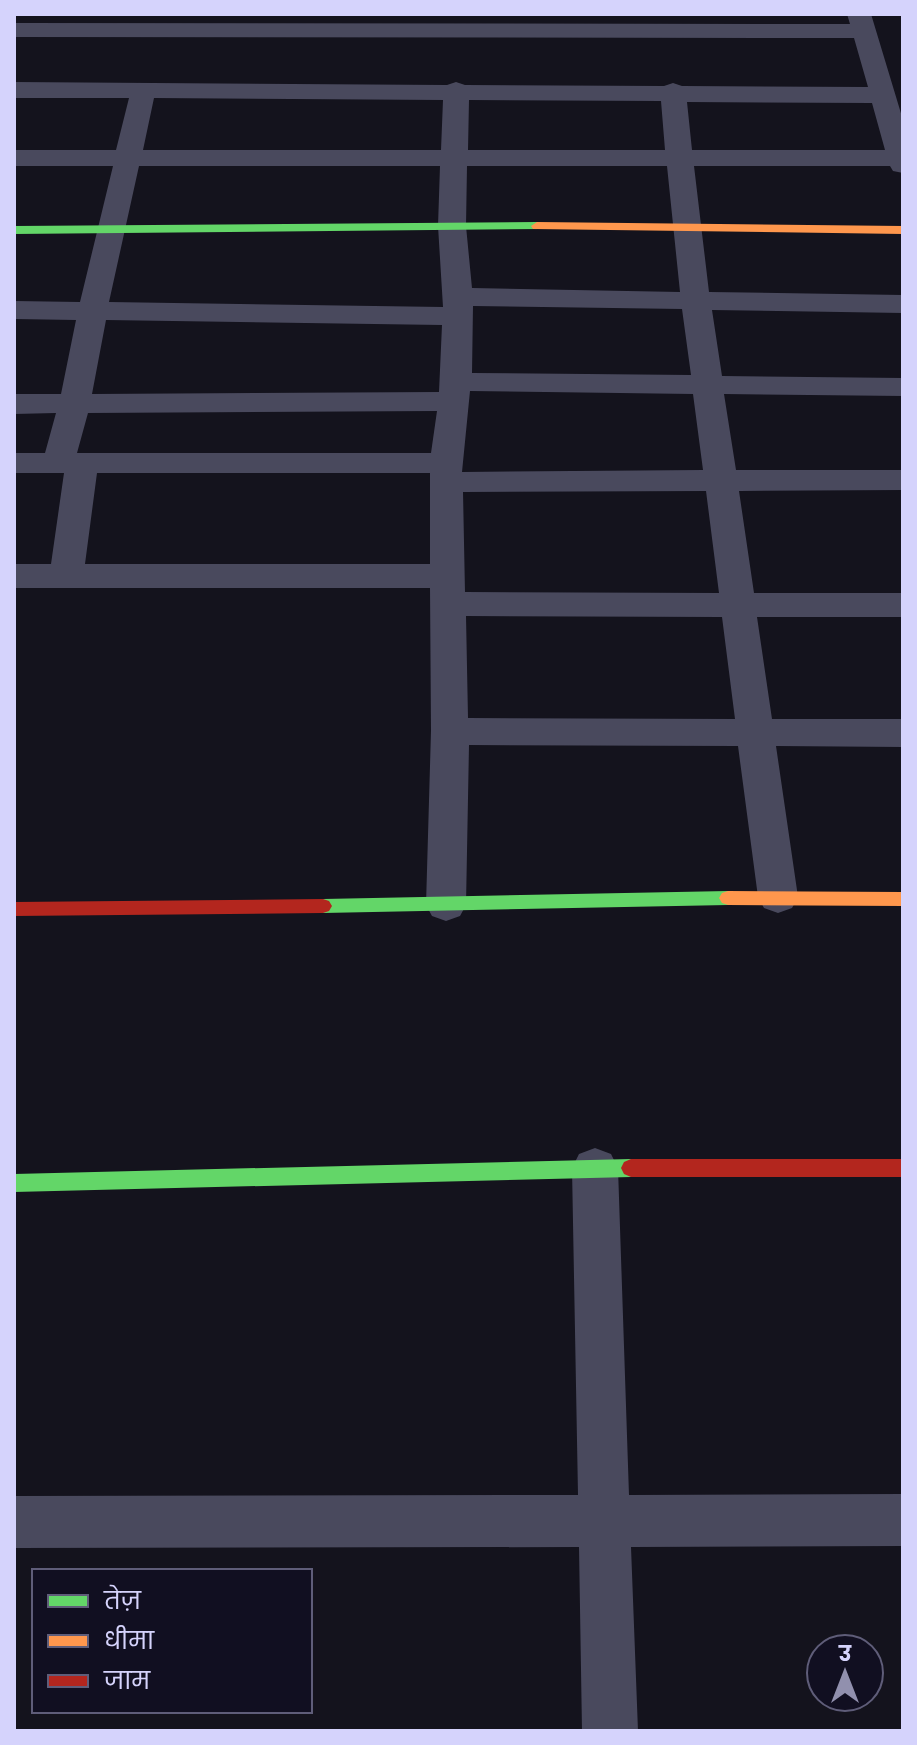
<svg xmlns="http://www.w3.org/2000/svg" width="917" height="1745" viewBox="0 0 917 1745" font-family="Poppins,'Noto Sans Devanagari',sans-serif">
<rect width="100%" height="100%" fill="#14131d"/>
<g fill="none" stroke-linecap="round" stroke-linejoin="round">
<g fill="#49495d" fill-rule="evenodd">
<path d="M847,14H871L903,120V173L893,171L890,166H694L709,292L903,295V313L712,310L722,376L903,378V396L724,394L736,470H903V490L739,491L754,593H903V617H757L772,719H903V747L776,746L798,897L792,908L778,913L764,908L758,897L738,746L469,745L466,905L460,916L446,921L432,916L426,905L431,731L430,588H14V564H51L64,473H14V453H45L56,413L14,414V394H61L76,320L14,319V301L80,302L113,166H14V150H116L129,98H14V82L447,85L456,82L465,85L664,86L673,83L682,86L868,87L854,38L14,37V23L850,24ZM154,98L443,100L441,150H143ZM469,100L661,101L665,150H468ZM687,102L872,103L885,150H692ZM139,166H440L438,226L443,307L109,302ZM467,166H667L680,292L472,288L466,226ZM473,306L682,309L691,375L472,373ZM106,320L442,325L439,392L92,394ZM470,391L693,394L703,470L462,472ZM437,411L431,453H77L88,413ZM97,473H430V564H85ZM706,491L719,593L465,592L463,492ZM466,616L722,617L735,719L468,718Z"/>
<polygon points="595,1148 611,1154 618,1168 629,1495 903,1494 903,1546 631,1547 638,1731 582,1731 579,1547 14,1548 14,1496 578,1495 572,1168 579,1154"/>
</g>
<g fill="#63d668" fill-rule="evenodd">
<polygon points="537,222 543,226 541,229 14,234 14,226"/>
<polygon points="728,891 734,893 737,898 734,903 728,905 323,913 317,911 314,906 317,901 323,899"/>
<polygon points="631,1159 638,1162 641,1168 638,1174 631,1177 14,1192 14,1174"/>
</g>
<g fill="#ff974d" fill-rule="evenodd">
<polygon points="537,222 903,226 903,234 533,229 531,226"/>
<polygon points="728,891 903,892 903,906 728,905 722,903 719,898 722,893"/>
</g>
<g fill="#b3261e" fill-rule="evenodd">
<polygon points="323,899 329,901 332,906 329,911 323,913 14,916 14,902"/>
<polygon points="631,1159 903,1159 903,1177 631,1177 624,1174 621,1168 624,1162"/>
</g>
</g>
<rect width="917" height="1745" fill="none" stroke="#d5d3fc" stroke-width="32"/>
<rect x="32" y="1569" width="280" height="144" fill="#110f21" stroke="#5f5d79" stroke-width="2"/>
<rect x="48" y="1595" width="40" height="12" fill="#63d668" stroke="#5f5d79" stroke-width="2"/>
<text x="104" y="1609" font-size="24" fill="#d5d3fc">तेज़</text>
<rect x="48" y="1635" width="40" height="12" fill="#ff974d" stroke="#5f5d79" stroke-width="2"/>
<text x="104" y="1649" font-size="24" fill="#d5d3fc">धीमा</text>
<rect x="48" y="1675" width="40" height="12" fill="#b3261e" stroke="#5f5d79" stroke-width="2"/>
<text x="104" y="1689" font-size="24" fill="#d5d3fc">जाम</text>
<g transform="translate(845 1673)"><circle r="38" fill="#110f21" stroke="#5f5d79" stroke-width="2"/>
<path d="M0-6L14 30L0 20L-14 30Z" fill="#9190ae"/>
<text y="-12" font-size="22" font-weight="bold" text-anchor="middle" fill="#d5d3fc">उ</text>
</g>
</svg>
